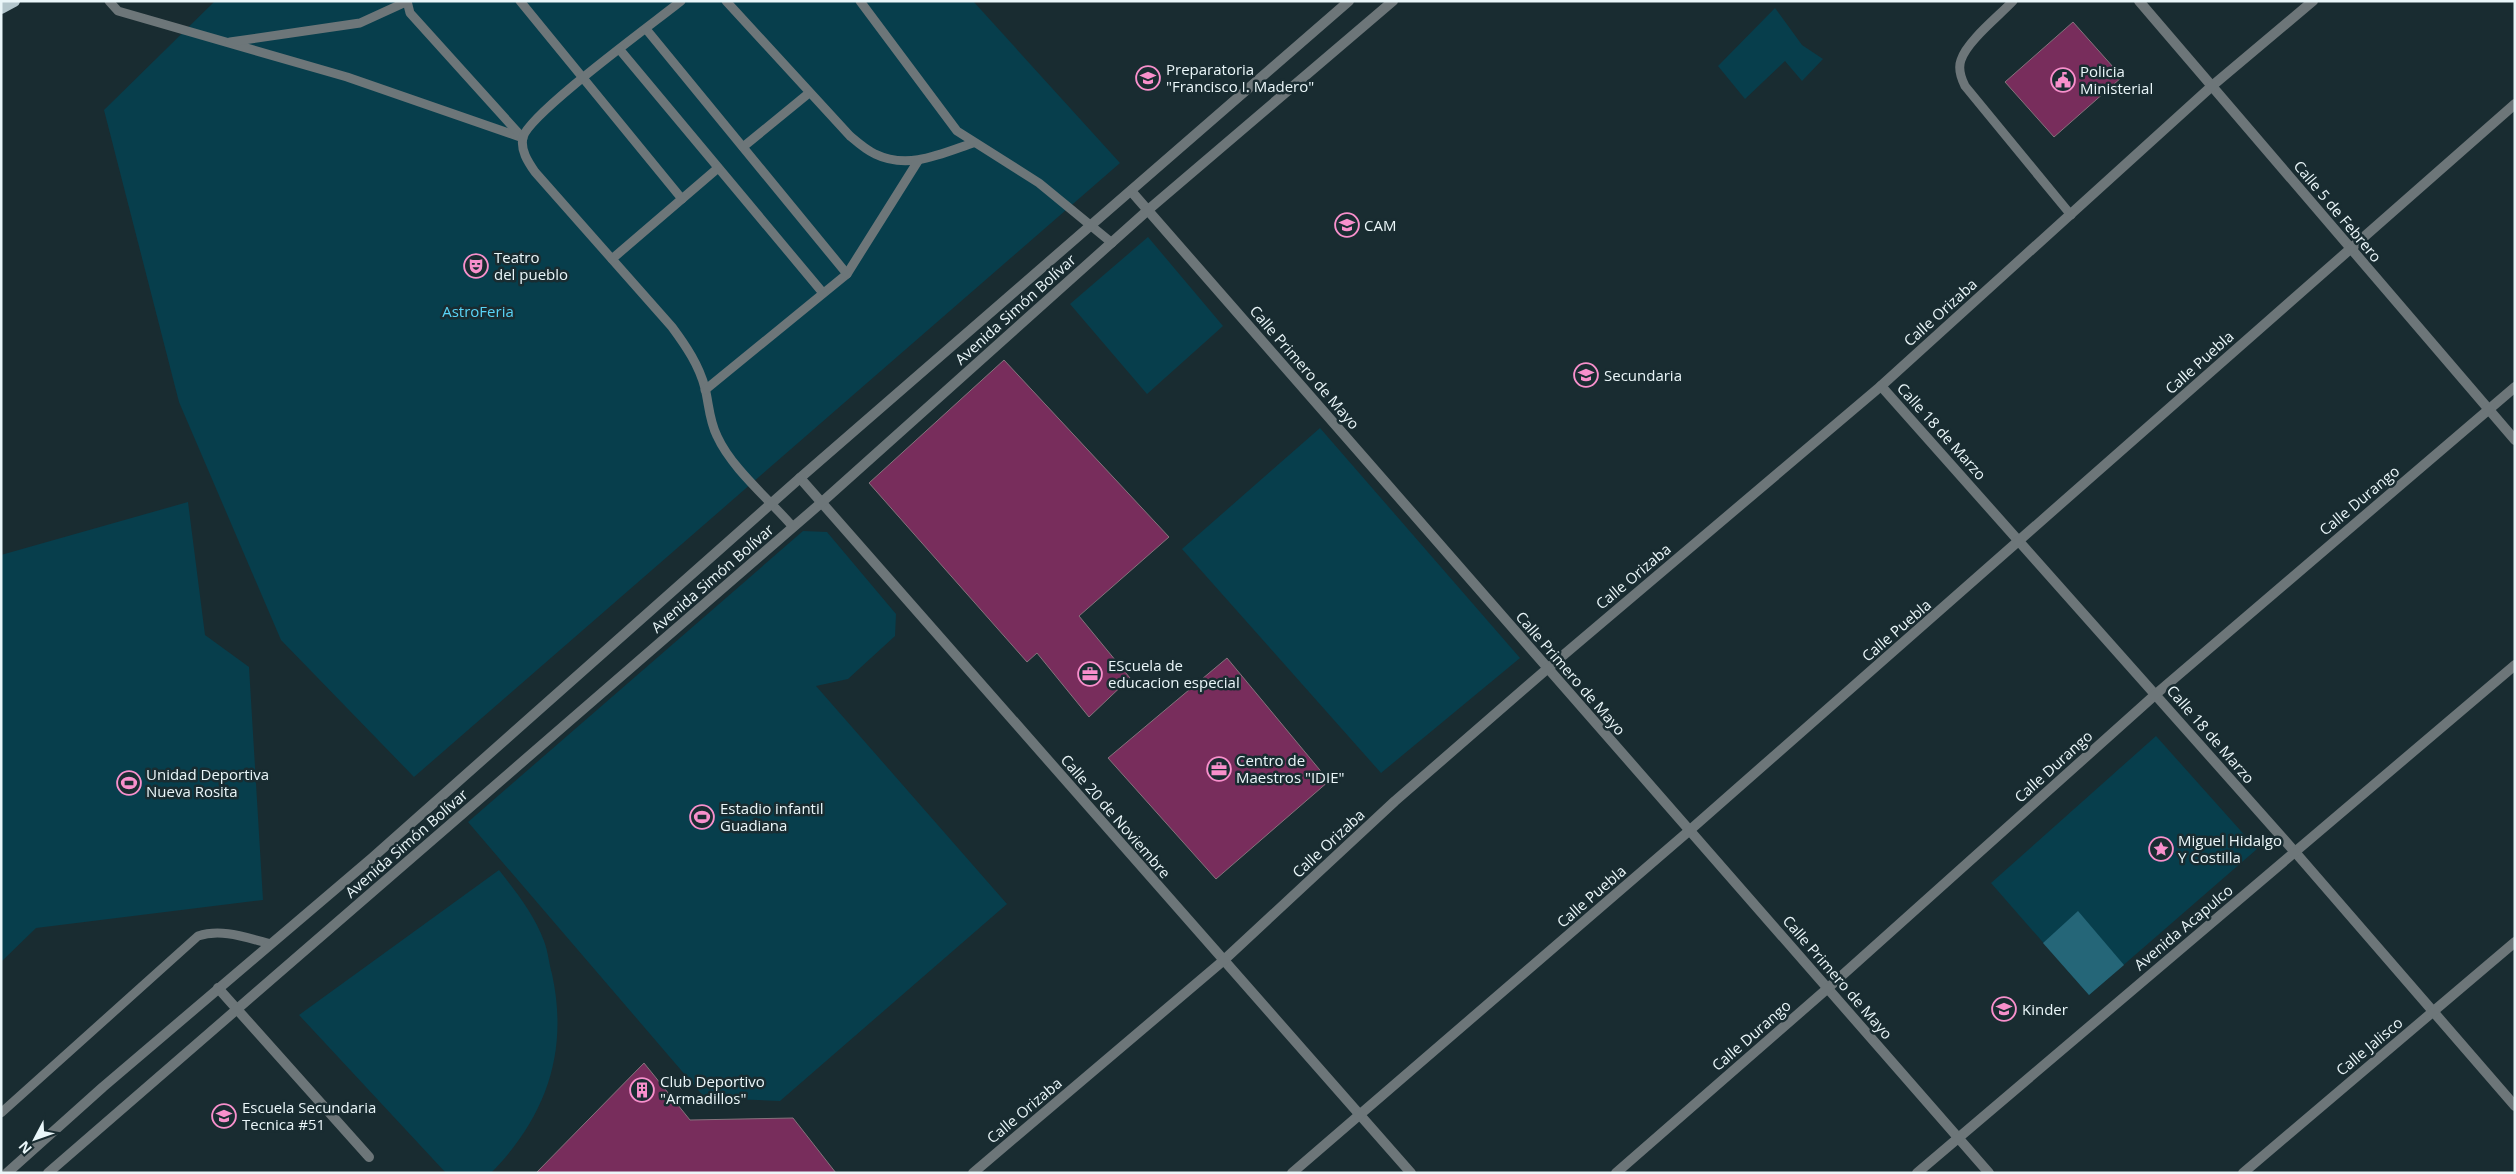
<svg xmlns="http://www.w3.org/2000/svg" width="2516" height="1174" viewBox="0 0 2516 1174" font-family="'Open Sans',sans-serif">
<rect width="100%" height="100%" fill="#192c31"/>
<g fill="#073e4c">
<polygon points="215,1 973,1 1120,163 414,777 281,640 179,402 104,110"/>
<polygon points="1775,8 1802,45 1823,59 1802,81 1785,61 1745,99 1718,66"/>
<polygon points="1148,237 1223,326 1147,394 1070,304"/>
<polygon points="1320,428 1520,658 1381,773 1182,549"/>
<polygon points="188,502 205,635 249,667 263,900 36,928 1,962 1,555"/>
<polygon points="803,531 827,532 896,614 895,636 848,679 816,686 1007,904 780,1101 705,1098 468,822"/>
<polygon points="2156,736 2257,849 2089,995 1991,883"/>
<path d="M499,870C516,892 534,914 544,941C548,951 549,964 552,974C569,1052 546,1117 491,1173H446L299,1015Z"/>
</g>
<polygon fill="#256678" points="2078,911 2124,965 2089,995 2043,943"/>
<g fill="#782d5c" stroke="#85737c">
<polygon points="2073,22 2122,77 2054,137 2005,82"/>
<polygon points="1004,360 1169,537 1079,616 1130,678 1089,717 1037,653 1027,662 869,483"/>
<polygon points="1227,658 1329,781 1216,879 1108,758"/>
<polygon points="644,1063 690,1120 793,1118 836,1173 536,1173"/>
</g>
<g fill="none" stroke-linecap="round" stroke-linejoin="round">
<g stroke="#6d7679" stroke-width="9">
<polyline points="109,1 118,11 347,77 523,138"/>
<polyline points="407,1 410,13 521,136"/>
<polyline points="520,1 682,199"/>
<path d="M681,1C655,22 530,113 523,137C520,150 528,162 535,172L672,327C686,346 699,365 705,388C709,404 709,420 717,436C732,469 769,499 793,527"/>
<path d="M726,1L850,136C857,142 866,150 875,154C908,170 941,154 973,143"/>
<polyline points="860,1 957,131 1039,183 1112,243"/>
<path d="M2013,1C1999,16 1967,41 1961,60C1958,68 1961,78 1965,86L2071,215"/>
<polyline points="646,29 847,274 705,390"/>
<polyline points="230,42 360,23 406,2"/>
<polyline points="620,50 823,293"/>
<polyline points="743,147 809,93"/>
<polyline points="612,259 718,168"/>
<polyline points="847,274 918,161"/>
<path d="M1,1113L198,936C222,928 247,938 271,944"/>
</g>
<g stroke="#6d7679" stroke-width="10">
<polyline points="2139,1 2515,440"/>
<polyline points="1131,191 1989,1173"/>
<polyline points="1881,386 2295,852 2515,1106"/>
<polyline points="800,478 1411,1173"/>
<polyline points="218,988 369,1157"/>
<polyline points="973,1173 1224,960 1395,801 1547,669 1881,386 2212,86 2313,1"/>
<polyline points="1292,1173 1690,830 2515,104"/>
<polyline points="1616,1173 1828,988 2156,694 2515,387"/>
<polyline points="1917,1173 2515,665"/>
<polyline points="2243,1173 2515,942"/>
</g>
<g stroke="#6d7679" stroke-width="10">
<polyline points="7,1173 103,1087 372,858 800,478 1349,1"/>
<polyline points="48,1173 821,503 1148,210 1393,1"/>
</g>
<polyline stroke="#b2c5cb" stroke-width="12" points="1,8 14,1"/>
</g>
<defs>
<g id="school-ring" transform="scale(1.25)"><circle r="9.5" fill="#192c31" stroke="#f890cc" stroke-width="1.5"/><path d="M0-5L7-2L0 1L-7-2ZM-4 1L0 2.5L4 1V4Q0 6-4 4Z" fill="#f890cc"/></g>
<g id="civic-ring" transform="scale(1.25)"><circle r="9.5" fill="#192c31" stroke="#f890cc" stroke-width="1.5"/><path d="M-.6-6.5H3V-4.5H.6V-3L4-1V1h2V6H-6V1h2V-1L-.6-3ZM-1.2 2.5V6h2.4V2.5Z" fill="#f890cc"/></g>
<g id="theatre-ring" transform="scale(1.25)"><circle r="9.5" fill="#192c31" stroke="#f890cc" stroke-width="1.5"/><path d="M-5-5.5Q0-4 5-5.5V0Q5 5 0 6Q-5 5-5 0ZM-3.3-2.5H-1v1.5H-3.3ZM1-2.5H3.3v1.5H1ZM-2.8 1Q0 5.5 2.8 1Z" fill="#f890cc"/></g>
<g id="office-ring" transform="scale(1.25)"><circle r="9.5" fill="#192c31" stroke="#f890cc" stroke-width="1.5"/><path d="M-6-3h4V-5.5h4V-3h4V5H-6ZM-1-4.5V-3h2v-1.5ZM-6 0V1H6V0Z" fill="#f890cc"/></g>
<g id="stadium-ring" transform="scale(1.25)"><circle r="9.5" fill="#192c31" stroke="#f890cc" stroke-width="1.5"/><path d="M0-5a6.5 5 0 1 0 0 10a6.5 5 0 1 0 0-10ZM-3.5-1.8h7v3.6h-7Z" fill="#f890cc"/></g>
<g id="sight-ring" transform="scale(1.25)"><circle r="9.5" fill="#192c31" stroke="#f890cc" stroke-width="1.5"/><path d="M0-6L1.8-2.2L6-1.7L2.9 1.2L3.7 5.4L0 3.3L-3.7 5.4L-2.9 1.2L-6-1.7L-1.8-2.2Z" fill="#f890cc"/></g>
<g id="building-ring" transform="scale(1.25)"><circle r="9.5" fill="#192c31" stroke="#f890cc" stroke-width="1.5"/><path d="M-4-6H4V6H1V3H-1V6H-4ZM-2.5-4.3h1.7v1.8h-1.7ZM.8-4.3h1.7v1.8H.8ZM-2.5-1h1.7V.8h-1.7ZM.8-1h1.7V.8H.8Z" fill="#f890cc"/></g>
</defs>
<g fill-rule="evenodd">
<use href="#school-ring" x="1148" y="78"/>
<use href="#civic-ring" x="2063" y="80"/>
<use href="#school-ring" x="1347" y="225"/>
<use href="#theatre-ring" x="476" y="266"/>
<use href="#school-ring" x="1586" y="375"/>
<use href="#office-ring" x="1090" y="674"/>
<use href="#office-ring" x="1219" y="769"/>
<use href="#stadium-ring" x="129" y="783"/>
<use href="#stadium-ring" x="702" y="817"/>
<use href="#sight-ring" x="2161" y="849"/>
<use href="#school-ring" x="2004" y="1009"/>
<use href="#building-ring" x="642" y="1090"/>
<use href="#school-ring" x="224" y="1116"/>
</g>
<g text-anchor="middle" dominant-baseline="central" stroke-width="5" stroke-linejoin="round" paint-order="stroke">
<g font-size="15" fill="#eaf6f9" stroke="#192c31" text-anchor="start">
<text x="1166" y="69">Preparatoria<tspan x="1166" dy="17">"Francisco I. Madero"</tspan></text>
<text x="2080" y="71">Policia<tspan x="2080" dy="17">Ministerial</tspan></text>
<text x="1364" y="225">CAM</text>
<text x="494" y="257">Teatro<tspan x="494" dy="17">del pueblo</tspan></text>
<text x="1604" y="375">Secundaria</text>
<text x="1108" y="665">EScuela de<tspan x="1108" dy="17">educacion especial</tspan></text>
<text x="1236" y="760">Centro de<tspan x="1236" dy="17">Maestros "IDIE"</tspan></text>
<text x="146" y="774">Unidad Deportiva<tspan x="146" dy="17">Nueva Rosita</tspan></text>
<text x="720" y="808">Estadio infantil<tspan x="720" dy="17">Guadiana</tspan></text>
<text x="2178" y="840">Miguel Hidalgo<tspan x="2178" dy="17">Y Costilla</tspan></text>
<text x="2022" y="1009">Kinder</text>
<text x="660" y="1081">Club Deportivo<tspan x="660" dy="17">"Armadillos"</tspan></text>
<text x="242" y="1107">Escuela Secundaria<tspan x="242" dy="17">Tecnica #51</tspan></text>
</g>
<g font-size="15" fill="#eaf6f9" stroke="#192c31">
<text transform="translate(2338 211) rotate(50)">Calle 5 de Febrero</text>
<text transform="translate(1015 309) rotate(-42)">Avenida Simón Bolívar</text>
<text transform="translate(1940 312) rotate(-42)">Calle Orizaba</text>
<text transform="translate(2199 362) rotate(-42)">Calle Puebla</text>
<text transform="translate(1305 367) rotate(49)">Calle Primero de Mayo</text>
<text transform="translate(1942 431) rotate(48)">Calle 18 de Marzo</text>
<text transform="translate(2359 500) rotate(-40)">Calle Durango</text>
<text transform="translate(1633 576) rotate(-40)">Calle Orizaba</text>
<text transform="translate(712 578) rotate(-41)">Avenida Simón Bolívar</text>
<text transform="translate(1896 630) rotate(-41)">Calle Puebla</text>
<text transform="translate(1571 673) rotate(49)">Calle Primero de Mayo</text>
<text transform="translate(2211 734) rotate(49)">Calle 18 de Marzo</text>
<text transform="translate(2053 766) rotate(-42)">Calle Durango</text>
<text transform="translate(1116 816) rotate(49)">Calle 20 de Noviembre</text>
<text transform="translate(406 843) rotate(-41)">Avenida Simón Bolívar</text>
<text transform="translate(1328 843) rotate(-43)">Calle Orizaba</text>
<text transform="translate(1591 896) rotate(-41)">Calle Puebla</text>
<text transform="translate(2183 927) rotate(-40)">Avenida Acapulco</text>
<text transform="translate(1838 977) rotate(49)">Calle Primero de Mayo</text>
<text transform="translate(1751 1035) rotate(-41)">Calle Durango</text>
<text transform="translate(2369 1046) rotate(-40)">Calle Jalisco</text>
<text transform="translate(1024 1110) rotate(-40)">Calle Orizaba</text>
</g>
<g font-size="15" fill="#59d4f7" stroke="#192c31">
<text x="478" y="311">AstroFeria</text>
</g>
</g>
<rect width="2516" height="1174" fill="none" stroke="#eaf6f9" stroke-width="5"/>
<g transform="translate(35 1139) rotate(229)" stroke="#192c31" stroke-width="4" paint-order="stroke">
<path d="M0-4L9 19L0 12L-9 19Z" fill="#eaf6f9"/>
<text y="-8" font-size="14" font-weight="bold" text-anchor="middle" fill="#eaf6f9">N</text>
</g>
</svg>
